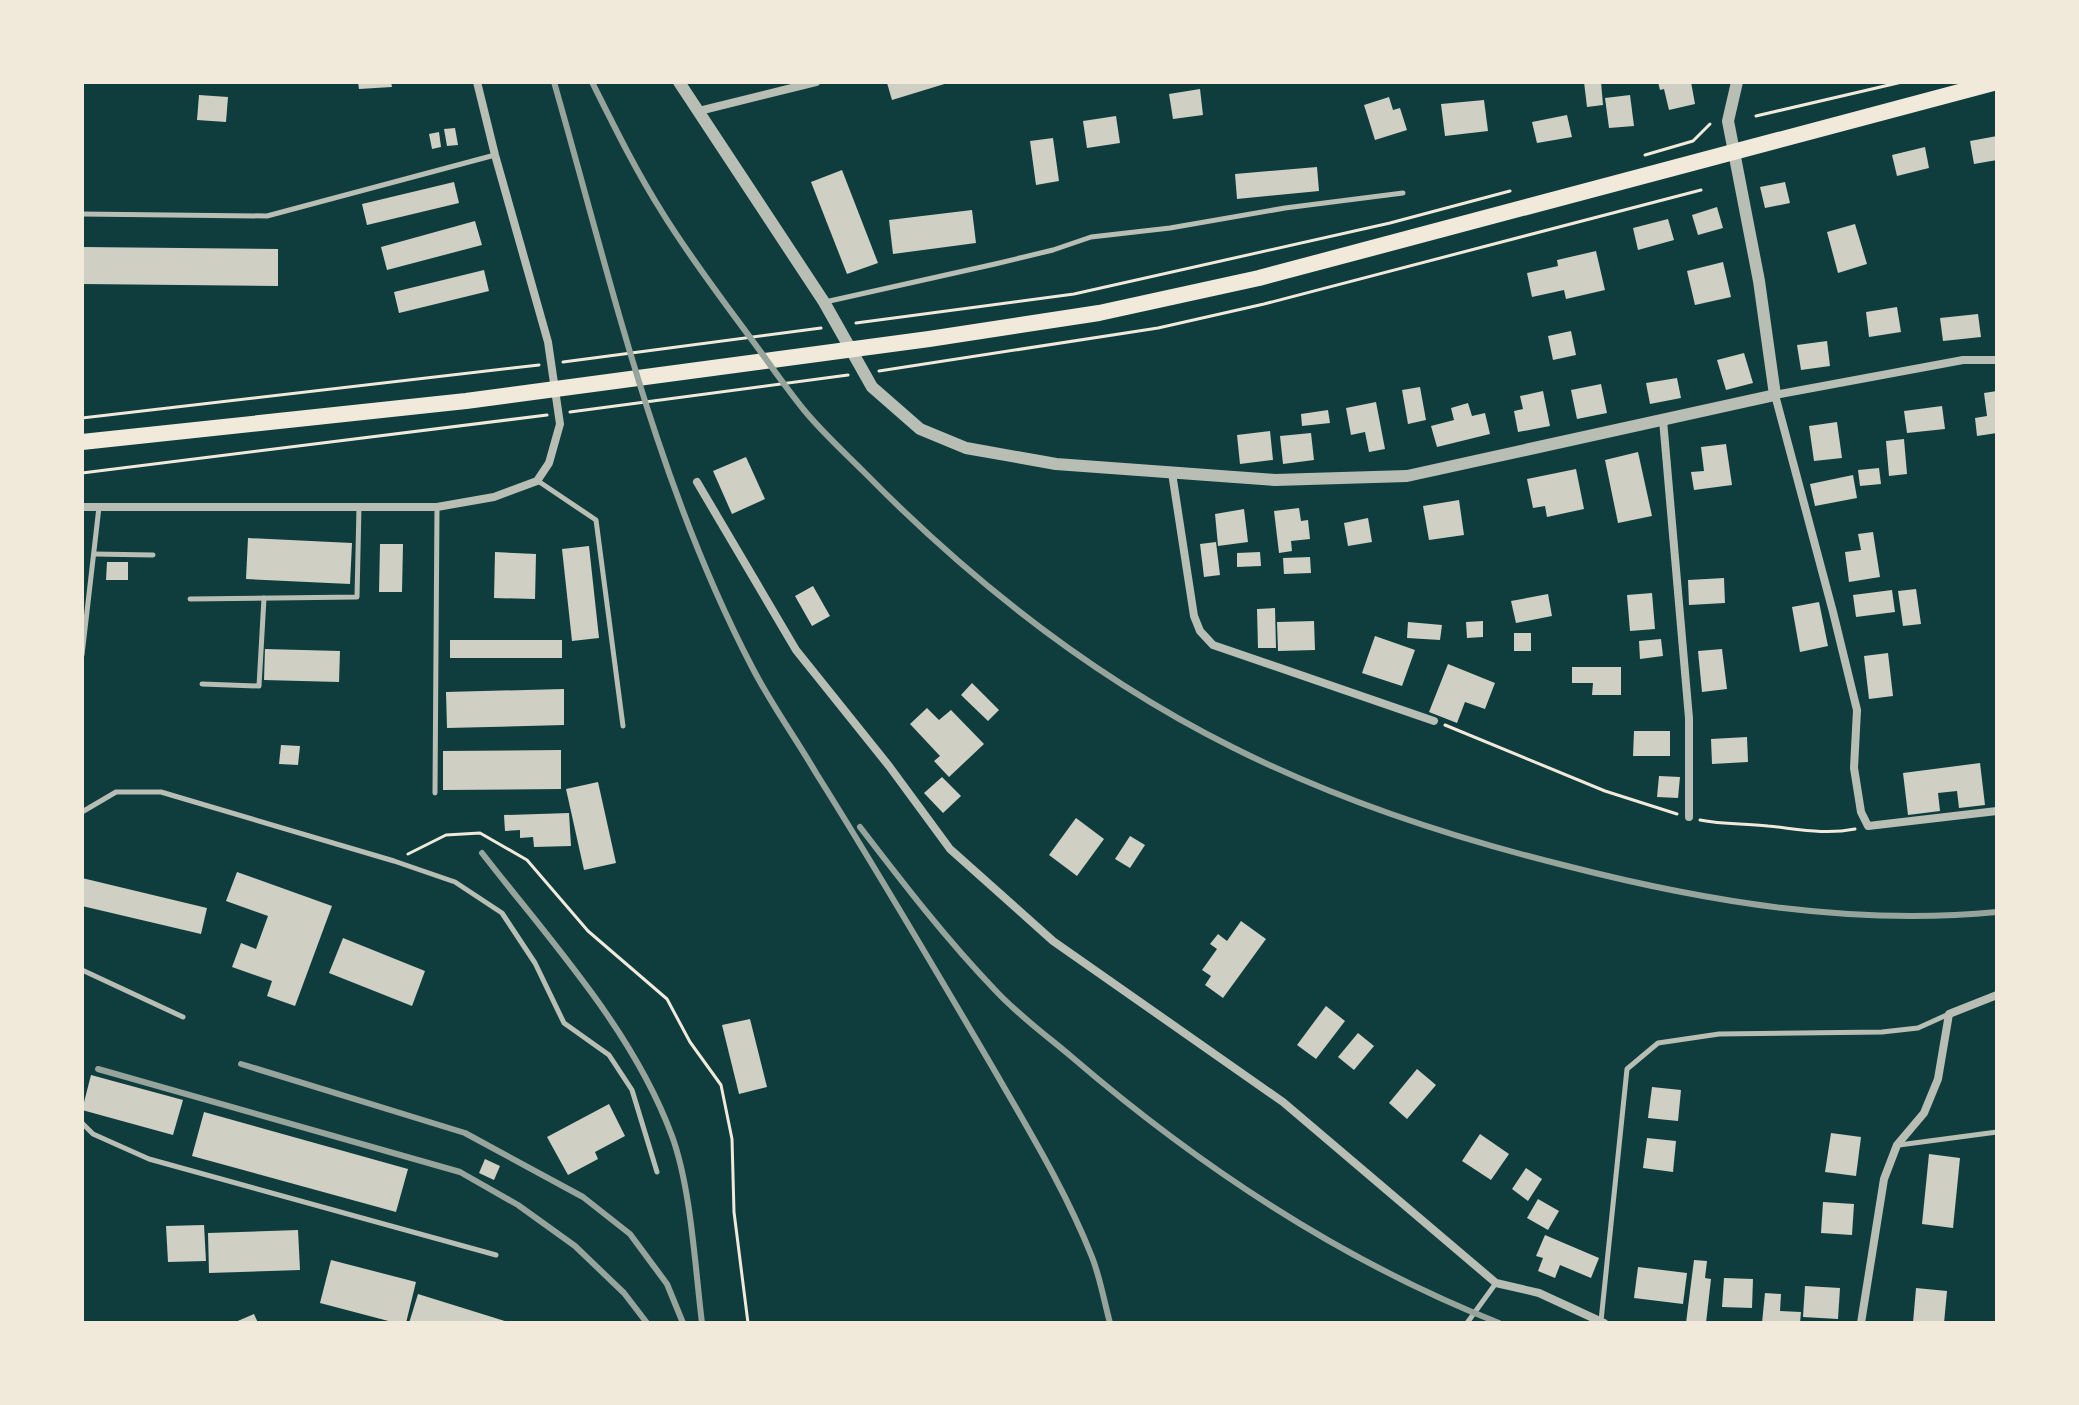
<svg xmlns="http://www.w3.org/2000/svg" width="2079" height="1405" viewBox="0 0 2079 1405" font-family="Manrope,sans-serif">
<rect width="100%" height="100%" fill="#0f3d3e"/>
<g fill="#cfcfc3">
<polygon points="358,82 391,82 392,87 359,89"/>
<polygon points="951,82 892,100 887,83 889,82"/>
<polygon points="1584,82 1601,82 1603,105 1587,107"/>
<polygon points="1658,82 1691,82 1695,104 1669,110 1664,89 1660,90"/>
<polygon points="1200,89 1203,115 1173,119 1169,94"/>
<polygon points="199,95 228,97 226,122 197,120"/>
<polygon points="1630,95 1634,126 1609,128 1605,98"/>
<polygon points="1389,97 1393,110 1400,108 1407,130 1375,140 1364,105"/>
<polygon points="1484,100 1488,131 1445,136 1441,104"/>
<polygon points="1567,115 1572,137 1537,143 1532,122"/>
<polygon points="1116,116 1120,143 1087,148 1083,121"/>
<polygon points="455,128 458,145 447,146 444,129"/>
<polygon points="439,132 441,147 432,149 429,134"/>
<polygon points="1997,136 1997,160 1974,164 1970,141"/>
<polygon points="1053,138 1059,181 1036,185 1030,141"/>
<polygon points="1925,147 1929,168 1897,176 1892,155"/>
<polygon points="1317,167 1319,191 1237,199 1235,174"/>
<polygon points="842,170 878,263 847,274 811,182"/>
<polygon points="454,182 459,203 367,225 362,204"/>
<polygon points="1785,182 1790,203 1765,208 1760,187"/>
<polygon points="1717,207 1723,228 1698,235 1692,215"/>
<polygon points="972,210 976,243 893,254 889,220"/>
<polygon points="1668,219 1674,240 1638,250 1633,228"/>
<polygon points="475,221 482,245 387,270 381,247"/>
<polygon points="1855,224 1867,264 1838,273 1827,232"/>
<polygon points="82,247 278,249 278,286 82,284"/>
<polygon points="1596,251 1605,290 1566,299 1564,290 1532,297 1527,273 1558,266 1557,260"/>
<polygon points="1723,262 1731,297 1695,305 1687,271"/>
<polygon points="484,270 489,291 399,313 394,292"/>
<polygon points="1897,307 1901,332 1869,337 1866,312"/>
<polygon points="1978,314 1981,337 1943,341 1940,318"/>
<polygon points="1571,331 1576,355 1553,360 1548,336"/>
<polygon points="1827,341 1830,366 1801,370 1797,345"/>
<polygon points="1744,353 1753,383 1726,390 1717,360"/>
<polygon points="1677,378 1681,398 1650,404 1646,383"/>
<polygon points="1601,384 1607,413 1577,419 1571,390"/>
<polygon points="1420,387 1426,420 1408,424 1402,390"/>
<polygon points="1543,391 1550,426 1518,432 1514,411 1523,409 1520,396"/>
<polygon points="1997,391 1997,433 1977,436 1975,418 1987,416 1984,393"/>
<polygon points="1376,402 1385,449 1369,452 1365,432 1351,435 1346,408"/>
<polygon points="1468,403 1472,416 1485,413 1490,434 1437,447 1431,426 1454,420 1451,408"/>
<polygon points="1942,406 1945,429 1907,433 1904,411"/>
<polygon points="1328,410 1330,423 1302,426 1301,414"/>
<polygon points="1837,422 1842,458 1814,461 1809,426"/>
<polygon points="1270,431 1273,460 1240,464 1237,435"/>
<polygon points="1311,433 1314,460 1283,464 1280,436"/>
<polygon points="1904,439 1907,474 1889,476 1886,441"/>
<polygon points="1726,444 1732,485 1694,490 1691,472 1704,471 1701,447"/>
<polygon points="1638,452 1652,516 1618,523 1605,460"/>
<polygon points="746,457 765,499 732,514 713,471"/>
<polygon points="1879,468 1881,484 1860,486 1858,470"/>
<polygon points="1576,469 1584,509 1547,517 1545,506 1533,508 1527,479"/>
<polygon points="1853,475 1857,498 1815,506 1810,484"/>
<polygon points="1459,500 1464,535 1429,540 1423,506"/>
<polygon points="1299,508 1301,521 1308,520 1310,539 1291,541 1292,551 1279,553 1274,511"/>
<polygon points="1244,509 1248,542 1218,546 1215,514"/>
<polygon points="1368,518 1372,542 1348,546 1344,523"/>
<polygon points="1873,532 1880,577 1849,582 1845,552 1861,550 1858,534"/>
<polygon points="248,538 352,543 350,584 246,579"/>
<polygon points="1216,542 1220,575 1204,577 1200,544"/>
<polygon points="380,544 403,544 402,592 379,592"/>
<polygon points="589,546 599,638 572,641 562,549"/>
<polygon points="495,552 536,554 535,599 494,598"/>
<polygon points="1260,552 1261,566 1237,567 1237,553"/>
<polygon points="1310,557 1311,573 1284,574 1283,558"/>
<polygon points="107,562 128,562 128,580 106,580"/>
<polygon points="1724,578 1725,603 1689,605 1688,580"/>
<polygon points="813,586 830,616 812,626 795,596"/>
<polygon points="1916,589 1921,624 1903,626 1898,591"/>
<polygon points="1892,590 1895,612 1856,617 1853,595"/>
<polygon points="1652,593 1655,629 1630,631 1627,595"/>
<polygon points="1548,594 1552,616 1516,623 1511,601"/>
<polygon points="1819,602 1828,646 1800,652 1792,607"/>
<polygon points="1275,608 1276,648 1258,648 1257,609"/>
<polygon points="1314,621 1315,650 1278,651 1277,622"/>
<polygon points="1483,621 1483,637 1467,638 1466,622"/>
<polygon points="1408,622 1442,625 1440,640 1407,638"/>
<rect x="1514" y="633" width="17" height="18"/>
<polygon points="1375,636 1415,650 1402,686 1362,673"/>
<polygon points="1661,639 1663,656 1640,659 1639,641"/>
<rect x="450" y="640" width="112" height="18"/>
<polygon points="265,649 340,651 339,682 264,680"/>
<polygon points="1722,649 1727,689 1702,692 1698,651"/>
<polygon points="1888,653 1893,696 1869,699 1864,656"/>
<polygon points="1448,664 1495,683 1485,709 1465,702 1457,723 1429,712"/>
<polygon points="1572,667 1621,667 1621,695 1592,695 1593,683 1572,683"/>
<polygon points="972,683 999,710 988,721 961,695"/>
<polygon points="564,689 564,725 447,728 446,692"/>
<polygon points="927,708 939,720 951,710 984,744 949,777 934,761 940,756 910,724"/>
<polygon points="1634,731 1670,731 1670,756 1633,756"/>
<polygon points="1747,737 1748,762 1712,764 1711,739"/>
<polygon points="281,745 300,746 298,765 279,764"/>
<polygon points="561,750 561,789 443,790 443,751"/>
<polygon points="1980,763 1985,805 1959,808 1957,791 1938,793 1940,811 1908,815 1903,773"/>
<polygon points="1659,776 1680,777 1678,798 1657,797"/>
<polygon points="942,777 961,796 943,813 924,793"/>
<polygon points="598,782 616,863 584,870 566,789"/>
<polygon points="569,813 571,846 534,847 533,837 520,838 520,830 505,831 504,815"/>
<polygon points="1076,818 1104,839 1077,876 1049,855"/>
<polygon points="1130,836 1145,845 1130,868 1115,859"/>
<polygon points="237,872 332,906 295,1006 267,996 272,981 232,967 241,943 256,949 268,916 226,901"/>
<polygon points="82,878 207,908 201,934 82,906"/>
<polygon points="1241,921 1266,939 1223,998 1205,985 1211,976 1202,970 1217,949 1210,944 1218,934 1227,941"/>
<polygon points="343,938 425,971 412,1006 329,973"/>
<polygon points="1326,1006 1345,1021 1316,1059 1297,1045"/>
<polygon points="750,1019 767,1087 739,1094 722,1025"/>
<polygon points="1358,1033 1374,1046 1354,1070 1338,1057"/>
<polygon points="1417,1069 1436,1085 1407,1119 1389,1103"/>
<polygon points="91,1075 183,1100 173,1135 82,1110"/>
<polygon points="1652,1087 1681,1090 1678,1121 1648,1118"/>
<polygon points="609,1104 625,1136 595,1152 598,1159 568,1175 547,1137"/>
<polygon points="204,1112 408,1169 396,1212 192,1156"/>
<polygon points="1831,1133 1861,1137 1856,1176 1825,1172"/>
<polygon points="1480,1134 1509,1154 1491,1180 1462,1161"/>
<polygon points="1647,1138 1676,1141 1673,1172 1643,1168"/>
<polygon points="1929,1154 1960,1158 1953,1228 1922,1224"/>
<polygon points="485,1159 500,1166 494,1180 479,1173"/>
<polygon points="1526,1168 1542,1179 1528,1201 1512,1189"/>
<polygon points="1538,1199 1559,1211 1548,1230 1527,1218"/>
<polygon points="1823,1202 1854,1204 1852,1235 1821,1233"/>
<polygon points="204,1225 206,1261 168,1262 166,1226"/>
<polygon points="298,1230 300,1270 209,1273 208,1233"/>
<polygon points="1545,1235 1599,1258 1591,1278 1560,1265 1555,1278 1538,1271 1543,1258 1536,1256"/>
<polygon points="331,1260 416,1282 406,1323 396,1323 320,1303"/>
<polygon points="1694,1260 1707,1261 1705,1278 1711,1279 1706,1323 1686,1323"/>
<polygon points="1638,1267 1687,1273 1683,1304 1634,1298"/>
<polygon points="1724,1278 1753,1279 1752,1308 1722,1307"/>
<polygon points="1805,1286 1840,1288 1838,1319 1803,1317"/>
<polygon points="1916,1288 1947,1291 1944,1323 1913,1323"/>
<polygon points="1765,1293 1781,1294 1780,1311 1801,1312 1800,1323 1762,1323"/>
<polygon points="418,1294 508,1322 508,1323 409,1323"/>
<polygon points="254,1314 258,1323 233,1323"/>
</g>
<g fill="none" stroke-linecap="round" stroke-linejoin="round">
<g stroke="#f1e9da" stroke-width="3">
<polyline points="1756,116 1902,82"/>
<polyline points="1645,155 1693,141 1710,124"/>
<polyline points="856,323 1074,294 1390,223 1510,191"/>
<polyline points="563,362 821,328"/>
<polyline points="879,371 1158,328 1264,304 1701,190"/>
<polyline points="570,412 848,375"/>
<polyline points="82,418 539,365"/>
<polyline points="82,473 547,415"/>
<polyline points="1445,725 1605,791 1677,814"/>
<path d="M1700,820C1724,825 1744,823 1768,826C1798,829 1825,835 1855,829"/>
<polyline points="408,854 446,835 480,833 527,860 588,931 667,999 690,1042 721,1085 732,1139 734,1212 748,1323"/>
</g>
<g stroke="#b8beb3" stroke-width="5">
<polyline points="82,214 267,216 495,155"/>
<polyline points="825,302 995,264 1053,250 1091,237 1170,228 1285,208 1403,193"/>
<polyline points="538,481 596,520 623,726"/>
<polyline points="94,554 153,555"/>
<polyline points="190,599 357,597 359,507"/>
<polyline points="82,655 99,507"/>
<polyline points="202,684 259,686 264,598"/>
<polyline points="435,793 437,507"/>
<polyline points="82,812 116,792 161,792 394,861 455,882 502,913 535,963 564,1023 609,1055 632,1090 657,1172"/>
<polyline points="82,970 183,1017"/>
<polyline points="82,1123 93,1134 149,1159 496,1255"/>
<polyline points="1899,1145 1997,1132"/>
<polyline points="1601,1321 1627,1069 1658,1043 1719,1034 1882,1032 1918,1028 1949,1014"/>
<polyline points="1467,1323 1496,1283"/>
</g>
<g stroke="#b8beb3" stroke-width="8">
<polyline points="699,111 816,82"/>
<polyline points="1997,360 1963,360 1775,395 1833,612 1857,710 1854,768 1861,812 1868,826 1997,811"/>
<polyline points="1663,420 1689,718 1689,817"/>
<polyline points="1172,473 1194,616 1200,631 1213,645 1434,721"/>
<polyline points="697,482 796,650 889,766 950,849 1053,941 1283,1102 1496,1283 1539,1293 1604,1323"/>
<polyline points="82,507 437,507 494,497 537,481 549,463 560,424 548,342 495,155 477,82"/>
<polyline points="1861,1323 1884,1179 1897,1145 1924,1113 1938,1079 1949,1014 1997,995"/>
</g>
<polyline stroke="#b8beb3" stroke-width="12" points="679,82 824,302 872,387 920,429 966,448 1056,464 1275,480 1407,476 1775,395 1759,281 1728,121 1737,82"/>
<polyline stroke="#f1e9da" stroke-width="16" points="82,442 466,401 929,339 1099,313 1259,278 1997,82"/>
<g stroke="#97a49c" stroke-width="6">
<path d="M554,82C611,280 656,483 752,667C771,704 795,737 816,773C877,870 935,969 993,1068C1028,1129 1066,1191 1092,1257C1100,1277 1104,1301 1110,1323"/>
<path d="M592,82C614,126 636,171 662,212C689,256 721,298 752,340C769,363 786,388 804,410C822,432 844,452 864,472C972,582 1094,678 1232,747C1337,800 1453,838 1567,866C1707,902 1853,926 1997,912"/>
<path d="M860,827C903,883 946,939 995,990C1018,1015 1047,1036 1073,1058C1200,1167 1342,1261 1499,1323"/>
<path d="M482,853C551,942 633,1030 672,1136C691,1188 695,1267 702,1323"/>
<polyline points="241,1064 465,1133 583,1197 630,1234 667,1284 683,1323"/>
<polyline points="98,1069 460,1172 518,1205 575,1246 624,1293 647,1323"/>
</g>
</g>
<rect width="2079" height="1405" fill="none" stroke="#f1e9da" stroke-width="168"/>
</svg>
